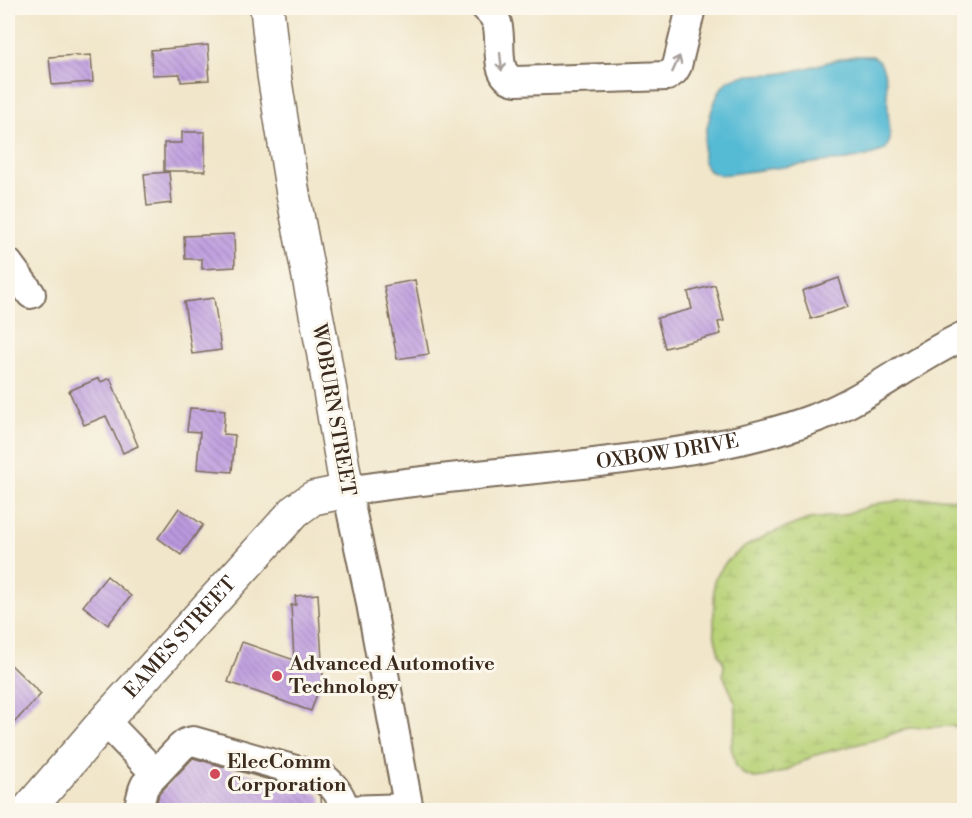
<svg xmlns="http://www.w3.org/2000/svg" width="972" height="818" viewBox="0 0 972 818" font-family="'Libre Bodoni',serif">
<defs>
<pattern id="wetland-marsh" width="20" height="14" patternUnits="userSpaceOnUse" patternTransform="scale(1.5)"><rect width="20" height="14" fill="#b9d379"/><path d="M1 5h8M5 5V1M11 12h8M15 12V8" fill="none" stroke="#a0b568"/></pattern>
<pattern id="building-back-hatch" width="6" height="6" patternUnits="userSpaceOnUse" patternTransform="scale(1.5)"><rect width="6" height="6" fill="#bb99df"/><path d="M-1 5l2 2M0 0l6 6M5-1l2 2" fill="none" stroke="#997db4"/></pattern>
</defs>
<rect width="100%" height="100%" fill="#fbf7ec"/>
<filter id="ink" filterUnits="userSpaceOnUse"><feTurbulence type="fractalNoise" baseFrequency=".0167" numOctaves="2"/><feDisplacementMap in="SourceGraphic" scale="12" xChannelSelector="R" yChannelSelector="G"/><feConvolveMatrix kernelMatrix="1 2 1 2 8 2 1 2 1" color-interpolation-filters="sRGB"/></filter>
<filter id="wash" filterUnits="userSpaceOnUse"><feTurbulence type="fractalNoise" baseFrequency=".008" numOctaves="4" result="noise"/><feDisplacementMap in="SourceGraphic" scale="24" xChannelSelector="R" yChannelSelector="G"/><feGaussianBlur stdDeviation="1.35" result="paint"/><feColorMatrix in="noise" values="0 0 0 0 0 0 0 0 0 0 0 0 0 0 0 0 0 1.4 0 .05"/><feComposite in="paint" operator="in"/></filter>
<g filter="url(#wash)">
<rect width="100%" height="100%" fill="#f1e6ca"/>
<polygon fill="url(#wetland-marsh)" stroke="#7a7e4c" stroke-width="1.5" points="928,498 964,499 964,729 952,726 908,728 878,739 815,755 785,771 765,777 754,778 743,774 736,766 731,746 736,725 736,704 723,675 724,664 719,654 714,633 714,580 726,562 743,548 769,534 809,519 839,516 879,503"/>
<path fill="#55bad4" stroke="#487279" stroke-width="1.5" d="M873,56C882,63 884,69 886,80L890,140L885,150C867,157 850,161 830,161L730,174L719,175L709,171C707,167 704,163 703,159C702,142 714,90 728,81C737,75 762,74 773,74C801,73 827,60 855,56C861,56 867,56 873,56Z"/>
<g id="blocks">
<g fill="url(#building-back-hatch)">
<polygon points="208,45 210,69 208,69 209,80 181,82 180,74 152,75 151,50"/>
<polygon points="77,55 77,56 91,55 93,82 52,85 49,57"/>
<polygon points="182,132 205,132 205,171 164,171 164,143 182,143"/>
<polygon points="169,172 172,203 147,206 144,174"/>
<polygon points="234,234 235,267 202,269 202,259 185,259 184,236"/>
<polygon points="839,278 848,307 811,319 802,291"/>
<polygon points="415,280 429,354 397,359 384,286"/>
<polygon points="715,285 724,321 718,322 721,334 665,348 657,318 692,309 688,292"/>
<polygon points="214,298 221,350 192,354 184,302"/>
<polygon points="99,378 101,382 110,378 138,446 123,453 106,416 84,425 69,391"/>
<polygon points="190,408 225,410 223,434 235,435 232,472 197,469 200,432 187,431"/>
<polygon points="179,508 203,525 181,555 158,538"/>
<polygon points="107,576 131,596 108,625 83,606"/>
<polygon points="318,594 323,677 311,711 228,682 242,642 294,660 291,605 296,605 295,596"/>
<polygon points="8,662 41,694 8,729"/>
<polygon points="193,758 316,793 321,797 322,810 155,810 159,794"/>
</g>
</g>
</g>
<g filter="url(#ink)">
<use href="#blocks" fill-opacity="0" stroke="#7b6c5a" stroke-width="1.5"/>
<g fill="none" stroke-linecap="round" stroke-linejoin="round">
<g stroke="#7b6c5a" stroke-width="32">
<g id="minor">
<path d="M486,8C491,12 495,17 497,23C503,41 492,77 516,81L667,76L674,71L677,66L691,8"/>
<polyline points="8,263 31,294"/>
<polyline points="105,721 155,773"/>
<path d="M138,810L143,790L145,785L181,747L186,743L193,741L324,778C334,785 343,798 344,810"/>
<polyline points="345,810 408,808"/>
<path id="s1" d="M409,810L370,598L347,491C442,476 537,471 632,458C694,450 758,440 818,417C870,397 913,359 964,336"/>
</g>
</g>
<g stroke="#7b6c5a" stroke-width="36">
<g id="major">
<path id="s2" d="M28,810L110,715L295,511L313,498L347,491L323,350L293,194L274,75L267,8"/>
</g>
</g>
<use href="#minor" stroke="#fff" stroke-width="28"/>
<use href="#major" stroke="#fff" stroke-width="33"/>
</g>
<defs><path id="oneway-shaft" d="M-6 0H5M1.5-3L5.5 0L1.5 3" fill="none" stroke-width="1.6" stroke-linecap="round" stroke-linejoin="round" transform="scale(1.5)"/></defs>
<g stroke="#a79f9a">
<use href="#oneway-shaft" transform="translate(501 62) rotate(84)"/>
<use href="#oneway-shaft" transform="translate(676 64) rotate(-66)"/>
</g>
</g>
<g fill="#d1495b" stroke="#fbf7ec" stroke-width="2">
<circle cx="277" cy="676" r="6"/>
<circle cx="215" cy="774" r="6"/>
</g>
<g text-anchor="middle" dominant-baseline="central" stroke-width="6" stroke-linejoin="round" paint-order="stroke">
<g font-size="20" fill="#3b2a1e" stroke="#fbf7ec">
<text transform="translate(333 410) rotate(80)">WOBURN STREET</text>
<text stroke="none"><textPath href="#s1" startOffset="648">OXBOW DRIVE</textPath></text>
<text stroke="none"><textPath href="#s2" startOffset="230">EAMES STREET</textPath></text>
</g>
<g font-size="20" font-weight="bold" fill="#3b2a1e" stroke="#fbf7ec" text-anchor="start">
<text x="289" y="664">Advanced Automotive<tspan x="289" dy="23">Technology</tspan></text>
<text x="227" y="762">ElecComm<tspan x="227" dy="23">Corporation</tspan></text>
</g>
</g>
<rect width="972" height="818" fill="none" stroke="#fbf7ec" stroke-width="30"/>
</svg>
